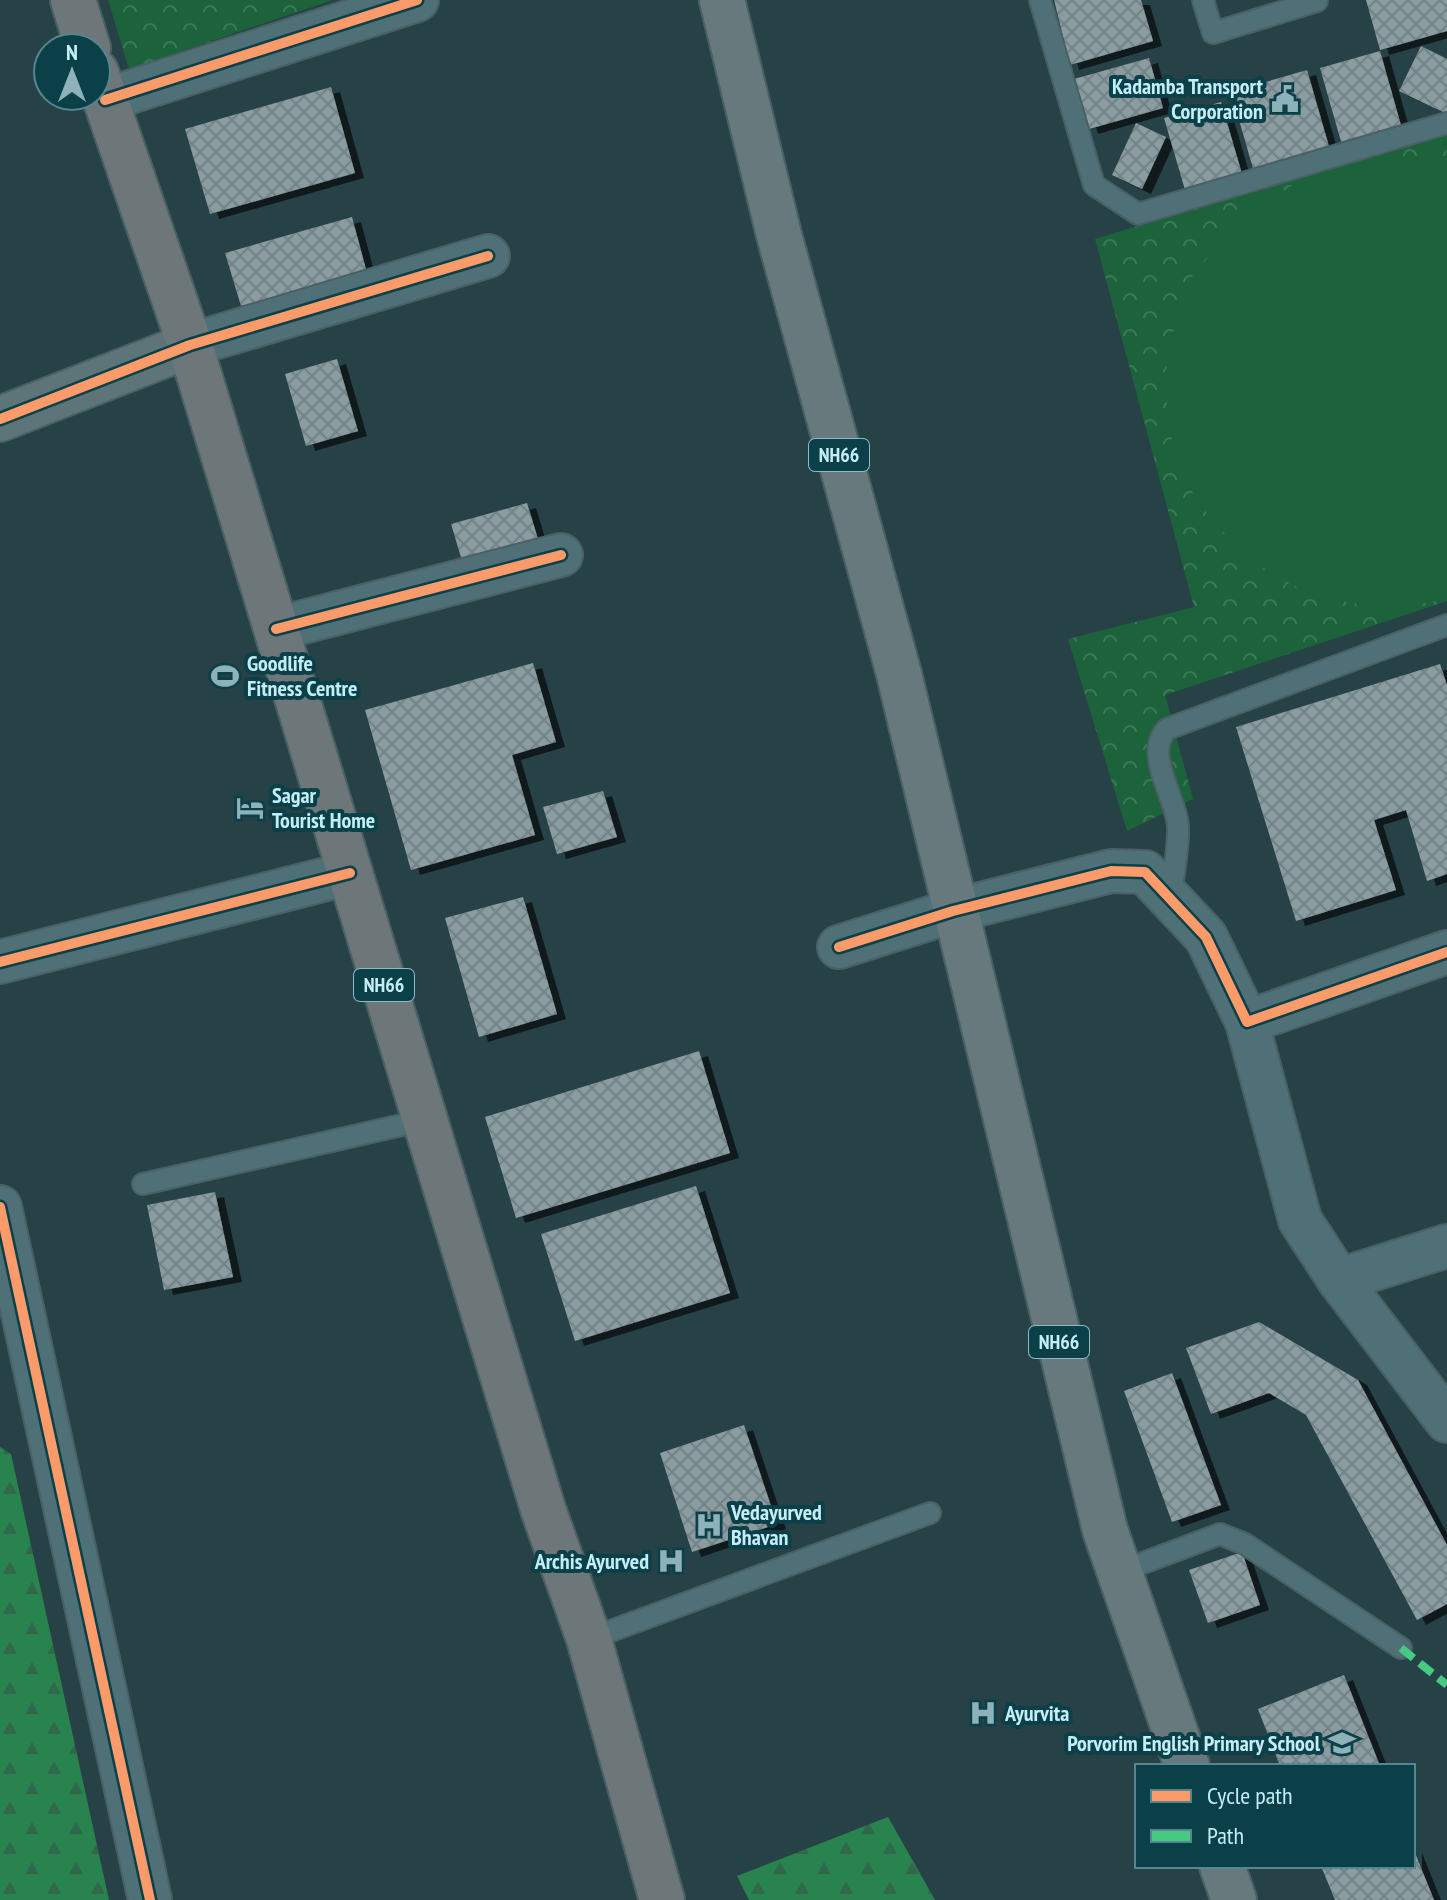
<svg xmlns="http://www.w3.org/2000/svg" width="1447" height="1900" viewBox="0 0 1447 1900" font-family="'PT Sans Narrow',sans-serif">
<defs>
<pattern id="forest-firs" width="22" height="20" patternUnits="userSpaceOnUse" patternTransform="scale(2)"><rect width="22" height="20" fill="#28834e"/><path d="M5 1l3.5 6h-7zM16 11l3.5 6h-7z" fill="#31684c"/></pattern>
<pattern id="park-crowns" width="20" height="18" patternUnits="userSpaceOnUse" patternTransform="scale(2)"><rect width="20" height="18" fill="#1c623a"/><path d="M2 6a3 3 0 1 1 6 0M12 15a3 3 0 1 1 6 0" fill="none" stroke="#3b7957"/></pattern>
<pattern id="building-cross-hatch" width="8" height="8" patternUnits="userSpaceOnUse" patternTransform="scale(2)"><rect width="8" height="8" fill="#8a9ca0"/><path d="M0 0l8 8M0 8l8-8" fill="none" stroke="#728286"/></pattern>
<filter id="shadow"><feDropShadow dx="9" dy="5" stdDeviation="0" flood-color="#0009"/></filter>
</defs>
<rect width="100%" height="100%" fill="#274247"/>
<g fill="url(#forest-firs)">
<polygon points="0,1447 11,1454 109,1900 0,1900"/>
<polygon points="888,1817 935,1900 749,1900 737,1876"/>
</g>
<g fill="url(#park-crowns)">
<polygon points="108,0 333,0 129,69"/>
<polygon points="1447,133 1447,601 1165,695 1193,799 1127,831 1068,639 1194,607 1095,239"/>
</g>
<polygon fill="#1c623a" points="1379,161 1447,169 1447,599 1392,609 1314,597 1246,558 1195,499 1167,426 1167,349 1193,275 1243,215 1310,175"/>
<g fill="url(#building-cross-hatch)" filter="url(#shadow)">
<polygon points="1054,0 1141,0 1153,41 1070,65"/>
<polygon points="1366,0 1447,0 1447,31 1380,50"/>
<polygon points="1421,46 1447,59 1447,114 1399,91"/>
<polygon points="1380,51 1402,129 1342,145 1320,68"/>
<polygon points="1149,58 1163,108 1089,129 1074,79"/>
<polygon points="1307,70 1330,150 1254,172 1231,92"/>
<polygon points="331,87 355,173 210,214 185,129"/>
<polygon points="1221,102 1242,174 1185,190 1164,118"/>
<polygon points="1136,123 1166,137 1142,189 1112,175"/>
<polygon points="352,217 369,281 244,316 225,253"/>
<polygon points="337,359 358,431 306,446 285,374"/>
<polygon points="527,503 541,549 465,571 451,524"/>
<polygon points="533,663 556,742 512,755 535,835 411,870 365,710"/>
<polygon points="1440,664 1447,685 1447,874 1427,881 1406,810 1374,820 1396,890 1296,921 1236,727"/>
<polygon points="603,791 617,837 557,854 543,807"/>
<polygon points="523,897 557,1014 479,1037 445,918"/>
<polygon points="699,1051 730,1153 516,1218 485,1117"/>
<polygon points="696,1186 730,1293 575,1341 541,1234"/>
<polygon points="215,1192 233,1277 164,1290 147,1205"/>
<polygon points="1259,1322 1358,1380 1447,1545 1447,1604 1417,1620 1306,1415 1269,1393 1211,1414 1186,1348"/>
<polygon points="1172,1373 1221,1505 1172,1522 1124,1391"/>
<polygon points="744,1425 777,1524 692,1552 660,1453"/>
<polygon points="1242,1552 1260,1605 1208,1623 1189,1570"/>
<polygon points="1344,1675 1380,1766 1280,1766 1258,1709"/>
<polygon points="1413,1848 1434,1900 1335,1900 1321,1866 1413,1866"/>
</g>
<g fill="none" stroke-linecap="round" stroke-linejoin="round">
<g stroke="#496064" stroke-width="24">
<g id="lane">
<polyline points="1040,0 1094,185 1138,214 1447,123"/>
<polyline points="1203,0 1213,33 1317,1"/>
<path d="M1171,896C1173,874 1179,849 1178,826C1176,797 1143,753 1167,729L1447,625"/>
<polyline points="143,1184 424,1120"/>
<polyline points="1119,1572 1220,1534 1245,1544 1401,1648"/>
<polyline points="589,1639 930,1513"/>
</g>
</g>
<g stroke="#496064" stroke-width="46">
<g id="street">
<polyline points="105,100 417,0"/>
<polyline points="190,345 488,256"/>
<polyline points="276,629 561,555"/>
<polyline points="839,947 953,911 1111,871 1145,872 1206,937 1247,1022 1447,952"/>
<polyline points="0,962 350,873"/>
<polyline points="1247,1022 1300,1220 1339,1280 1447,1246"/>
<polyline points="0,1207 150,1900"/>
<polyline points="1339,1280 1447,1421"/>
</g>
</g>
<g stroke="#496064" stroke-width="48">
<polyline id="secondary" points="0,419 190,345"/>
</g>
<g stroke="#496064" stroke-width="48">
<g id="primary">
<polyline points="722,0 779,235 899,674 1105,1530 1187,1766"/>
<polyline points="1222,1866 1234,1900"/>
</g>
</g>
<g stroke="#496064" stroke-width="48">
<g id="highway">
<polyline points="73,0 88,48"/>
<polyline points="96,72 190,345 543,1509 589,1639 662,1900"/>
</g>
</g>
<use href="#lane" stroke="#507077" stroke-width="20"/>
<use href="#street" stroke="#507077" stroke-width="42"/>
<use href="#secondary" stroke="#5d7579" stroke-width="44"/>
<use href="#primary" stroke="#68797d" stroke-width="44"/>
<use href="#highway" stroke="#6d7678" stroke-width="44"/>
<polyline stroke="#46c982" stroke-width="8" stroke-dasharray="16 8" stroke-linecap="butt" points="1401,1648 1447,1685"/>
<g stroke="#0c4049" stroke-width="15">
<g id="cycleway">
<polyline points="105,100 417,0"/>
<polyline points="0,419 190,345 488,256"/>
<polyline points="276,629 561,555"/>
<polyline points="839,947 953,911 1111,871 1145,872 1206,937 1247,1022 1447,952"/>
<polyline points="0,962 350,873"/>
<polyline points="0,1207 150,1900"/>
</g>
</g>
<use href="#cycleway" stroke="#fa9b69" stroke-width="10"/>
</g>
<defs>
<g id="civic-bare" transform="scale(2.16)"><path d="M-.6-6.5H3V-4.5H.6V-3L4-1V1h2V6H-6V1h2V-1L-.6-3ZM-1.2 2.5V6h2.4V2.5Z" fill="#8db2b9" stroke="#0c4049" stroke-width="2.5" paint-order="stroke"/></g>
<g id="stadium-bare" transform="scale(2.16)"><path d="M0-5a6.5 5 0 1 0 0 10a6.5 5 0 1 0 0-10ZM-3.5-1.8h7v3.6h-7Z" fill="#8db2b9" stroke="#0c4049" stroke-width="2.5" paint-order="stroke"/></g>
<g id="hotel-bare" transform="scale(2.16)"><path d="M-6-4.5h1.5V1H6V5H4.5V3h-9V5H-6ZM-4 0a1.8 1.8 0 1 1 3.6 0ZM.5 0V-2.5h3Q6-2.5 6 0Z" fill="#8db2b9" stroke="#0c4049" stroke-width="2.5" paint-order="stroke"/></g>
<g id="hospital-bare" transform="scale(2.16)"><path d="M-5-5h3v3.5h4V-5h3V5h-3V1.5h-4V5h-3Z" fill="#8db2b9" stroke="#0c4049" stroke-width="2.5" paint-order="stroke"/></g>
<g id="school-bare" transform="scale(2.16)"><path d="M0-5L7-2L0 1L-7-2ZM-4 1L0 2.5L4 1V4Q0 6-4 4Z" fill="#8db2b9" stroke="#0c4049" stroke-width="2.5" paint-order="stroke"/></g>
</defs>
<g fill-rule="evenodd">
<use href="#civic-bare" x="1285" y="99"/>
<use href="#stadium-bare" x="225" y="676"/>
<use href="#hotel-bare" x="250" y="808"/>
<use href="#hospital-bare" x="709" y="1525"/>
<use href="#hospital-bare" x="671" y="1561"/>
<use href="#hospital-bare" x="983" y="1713"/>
<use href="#school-bare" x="1342" y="1743"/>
</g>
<g text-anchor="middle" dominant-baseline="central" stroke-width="8" stroke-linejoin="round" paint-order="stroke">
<g fill="#0c4049" stroke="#8dbac3" stroke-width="2">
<rect x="809" y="439" width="60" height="32" rx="6"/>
<rect x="354" y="969" width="60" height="32" rx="6"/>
<rect x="1029" y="1326" width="60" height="32" rx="6"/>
</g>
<g font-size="20" font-weight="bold" fill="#c4eef7">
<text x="839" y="455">NH66</text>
<text x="384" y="985">NH66</text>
<text x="1059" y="1342">NH66</text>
</g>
<g font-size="22" font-weight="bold" fill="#c4eef7" stroke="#0c4049" text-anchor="start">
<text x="1263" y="86" text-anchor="end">Kadamba Transport<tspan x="1263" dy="25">Corporation</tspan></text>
<text x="247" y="663">Goodlife<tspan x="247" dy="25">Fitness Centre</tspan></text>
<text x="272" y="795">Sagar<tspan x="272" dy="25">Tourist Home</tspan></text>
<text x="731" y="1512">Vedayurved<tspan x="731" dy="25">Bhavan</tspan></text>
<text x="649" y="1561" text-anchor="end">Archis Ayurved</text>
<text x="1005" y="1713">Ayurvita</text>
<text x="1320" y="1743" text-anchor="end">Porvorim English Primary School</text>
</g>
</g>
<rect x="1135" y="1764" width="280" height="104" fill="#0c4049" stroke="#56868f" stroke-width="2"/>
<rect x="1151" y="1790" width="40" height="12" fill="#fa9b69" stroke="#56868f" stroke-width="2"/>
<text x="1207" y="1804" font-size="24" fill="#c4eef7">Cycle path</text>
<rect x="1151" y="1830" width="40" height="12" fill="#46c982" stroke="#56868f" stroke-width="2"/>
<text x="1207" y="1844" font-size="24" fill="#c4eef7">Path</text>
<g transform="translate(72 72)"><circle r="38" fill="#0c4049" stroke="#56868f" stroke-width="2"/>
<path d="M0-6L14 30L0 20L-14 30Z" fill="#8db2b9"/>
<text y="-12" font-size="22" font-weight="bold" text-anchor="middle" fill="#c4eef7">N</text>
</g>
</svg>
